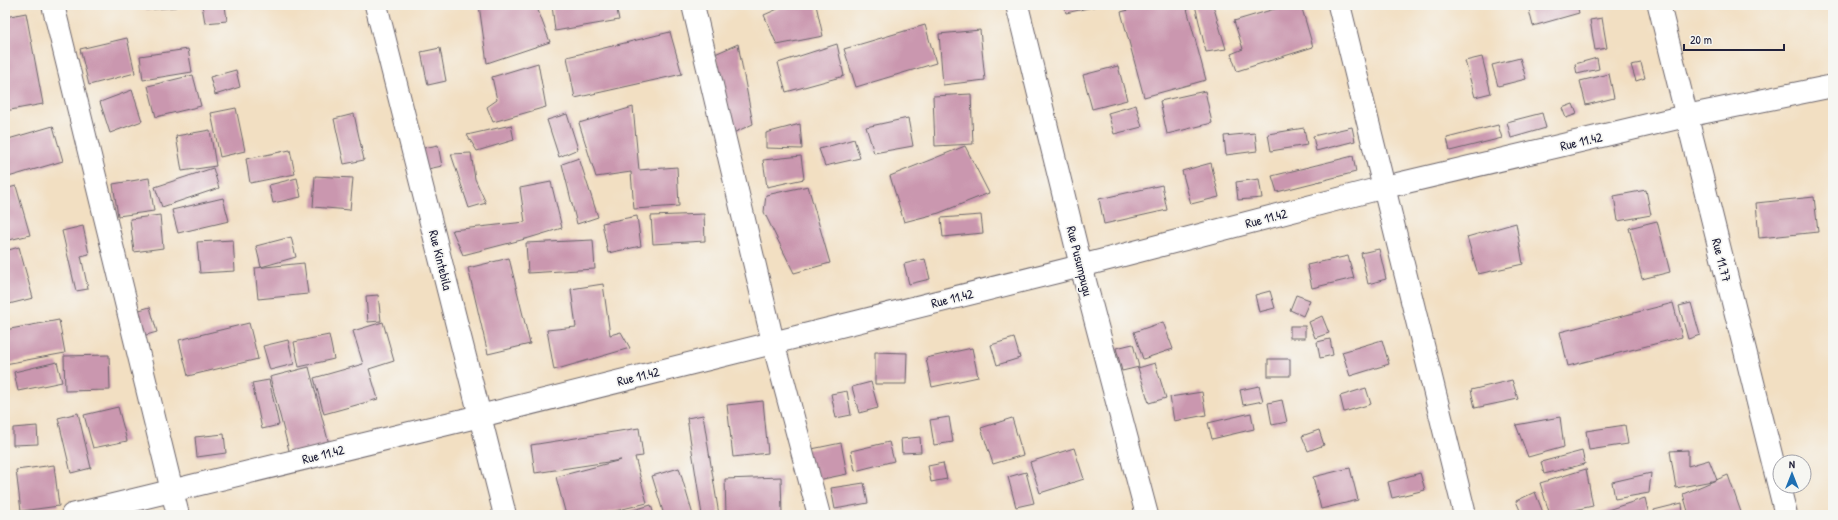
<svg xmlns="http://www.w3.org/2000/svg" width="1838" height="520" viewBox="0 0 1838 520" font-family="'Patrick Hand',sans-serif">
<rect width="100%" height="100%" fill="#f6f6f2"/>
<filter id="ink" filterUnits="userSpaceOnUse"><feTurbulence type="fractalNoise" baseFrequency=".025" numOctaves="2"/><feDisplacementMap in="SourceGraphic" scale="8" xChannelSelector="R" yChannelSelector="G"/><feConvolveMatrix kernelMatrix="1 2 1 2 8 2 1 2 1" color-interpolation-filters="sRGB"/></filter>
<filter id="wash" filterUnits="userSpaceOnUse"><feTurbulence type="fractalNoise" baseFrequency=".012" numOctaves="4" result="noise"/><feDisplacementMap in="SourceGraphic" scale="16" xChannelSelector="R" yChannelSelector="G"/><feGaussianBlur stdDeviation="0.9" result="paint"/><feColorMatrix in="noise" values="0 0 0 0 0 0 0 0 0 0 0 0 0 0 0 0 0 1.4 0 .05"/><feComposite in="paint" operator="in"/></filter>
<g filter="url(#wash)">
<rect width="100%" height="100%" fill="#f2dfc2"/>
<g id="blocks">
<g fill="#ca97af">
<polygon points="145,5 176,5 176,7 146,10"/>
<polygon points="202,5 225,5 227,21 205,23"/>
<polygon points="479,5 536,5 550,42 487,63"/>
<polygon points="552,5 616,5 619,20 555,31"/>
<polygon points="787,5 816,5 823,36 777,45 764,15"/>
<polygon points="1064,5 1097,5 1097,6 1066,13"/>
<polygon points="1147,5 1186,5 1206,80 1144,97 1121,12"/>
<polygon points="1195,5 1213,5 1226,49 1206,52"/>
<polygon points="1288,5 1301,5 1313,47 1237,71 1231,54 1243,49 1234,21"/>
<polygon points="1530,5 1577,5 1579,13 1533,26 1528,6"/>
<polygon points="26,13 43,104 5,111 5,17"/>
<polygon points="1602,18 1607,48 1595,50 1590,20"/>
<polygon points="925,25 936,63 856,87 844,49"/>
<polygon points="980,30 985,80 943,85 939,34"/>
<polygon points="670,32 682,74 575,98 567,57"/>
<polygon points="127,38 135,73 89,85 80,49"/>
<polygon points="738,44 753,124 733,133 715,54"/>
<polygon points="837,44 844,76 786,92 778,63"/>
<polygon points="440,48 446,81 428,85 421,52"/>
<polygon points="188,49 192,72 143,80 140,56"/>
<polygon points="1482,57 1491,93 1475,97 1465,61"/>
<polygon points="1520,58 1526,79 1498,86 1492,65"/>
<polygon points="1597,58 1599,69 1577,74 1575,64"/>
<polygon points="538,63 546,107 493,122 487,107 497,100 492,77"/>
<polygon points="1641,63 1645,78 1636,81 1631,65"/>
<polygon points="1118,66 1127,100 1092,109 1083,75"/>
<polygon points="236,70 240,87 215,95 210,77"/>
<polygon points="1609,74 1614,98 1586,105 1580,81"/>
<polygon points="193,75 201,106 156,117 148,86"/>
<polygon points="132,90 142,121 110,133 100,102"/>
<polygon points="1205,91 1212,123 1167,134 1160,101"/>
<polygon points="971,94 973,144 935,146 933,96"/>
<polygon points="1573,104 1577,114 1566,118 1562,108"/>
<polygon points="1136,105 1142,127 1114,134 1108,113"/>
<polygon points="633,107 639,170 677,167 679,206 634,209 631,172 596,177 579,123"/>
<polygon points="236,108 245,151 220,157 211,113"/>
<polygon points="1542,113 1546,128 1511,138 1507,122"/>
<polygon points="354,114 364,160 344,164 334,119"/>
<polygon points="567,114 578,149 559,157 547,120"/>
<polygon points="908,118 913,146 874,153 866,127"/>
<polygon points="800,124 802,149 766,148 766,133"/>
<polygon points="511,125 514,140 477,151 467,135"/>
<polygon points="1498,125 1502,138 1450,151 1447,138"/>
<polygon points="53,126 63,161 5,178 5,140"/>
<polygon points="1352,127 1355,141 1316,151 1313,136"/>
<polygon points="1304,128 1307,145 1271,151 1268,134"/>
<polygon points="210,130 216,166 182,171 176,136"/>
<polygon points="1255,133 1257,151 1226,155 1224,136"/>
<polygon points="854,139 860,158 825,166 819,149"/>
<polygon points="438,145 442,166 423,170 419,149"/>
<polygon points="965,146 989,193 939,213 904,222 890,176"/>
<polygon points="290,150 295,174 250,183 246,159"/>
<polygon points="471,153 475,179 486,203 469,208 451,154"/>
<polygon points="801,156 804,179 767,187 763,160"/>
<polygon points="1353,156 1356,172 1277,192 1272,176"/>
<polygon points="579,158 598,217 577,224 562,164"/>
<polygon points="1211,163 1219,197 1191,204 1182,171"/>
<polygon points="213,168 219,188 162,207 155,187"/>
<polygon points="315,176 353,178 350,210 313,207"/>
<polygon points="149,178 154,211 118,216 113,184"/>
<polygon points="297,178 301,197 273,203 269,185"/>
<polygon points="1259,179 1262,198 1238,200 1236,182"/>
<polygon points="551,182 562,228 529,238 463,255 452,230 525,222 520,188"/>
<polygon points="1162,185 1167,210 1104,224 1099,199"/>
<polygon points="16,186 30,235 5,241 5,189"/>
<polygon points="808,186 830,263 794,273 764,212 766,195"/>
<polygon points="1646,190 1651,215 1618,221 1614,196"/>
<polygon points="1814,197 1818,232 1759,238 1756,203"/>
<polygon points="223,198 229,221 178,233 172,210"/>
<polygon points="704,214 705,241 653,244 651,216"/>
<polygon points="160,215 163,248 134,252 130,219"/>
<polygon points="981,215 983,233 943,237 941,218"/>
<polygon points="637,216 641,246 608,253 602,223"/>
<polygon points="1657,221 1670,272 1642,279 1629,228"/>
<polygon points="1516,223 1523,264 1478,274 1467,237"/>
<polygon points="83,226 89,254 81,256 88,289 76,291 62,231"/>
<polygon points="291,237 296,257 261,267 256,246"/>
<polygon points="233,240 235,271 200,273 197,242"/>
<polygon points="593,240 595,269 528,273 526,243"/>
<polygon points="19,247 33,298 5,305 5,251"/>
<polygon points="1379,249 1386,279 1368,284 1361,253"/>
<polygon points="1348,256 1354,278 1312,288 1307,265"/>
<polygon points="509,258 530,344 488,354 468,268"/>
<polygon points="925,259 930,279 909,284 904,264"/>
<polygon points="304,263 308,294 258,299 255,268"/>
<polygon points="603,284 610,335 621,332 630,348 554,370 547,330 576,327 571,289"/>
<polygon points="1270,291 1275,308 1259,312 1255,295"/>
<polygon points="378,295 381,321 368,322 366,296"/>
<polygon points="1296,295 1310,300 1303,316 1290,310"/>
<polygon points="1673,303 1682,337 1568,366 1560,332"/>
<polygon points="1691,303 1700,335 1688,339 1679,306"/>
<polygon points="150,307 157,332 132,339 125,314"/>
<polygon points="1322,316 1329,333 1315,338 1309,322"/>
<polygon points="59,320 65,353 5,364 5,330"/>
<polygon points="383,322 394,361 369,369 378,399 324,414 314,378 363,364 353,331"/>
<polygon points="1163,322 1173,349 1143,359 1134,332"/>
<polygon points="249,323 258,359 188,376 179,340"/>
<rect x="1290" y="326" width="15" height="12"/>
<polygon points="329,335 334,359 299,367 294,342"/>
<polygon points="1014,338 1020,358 997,365 991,345"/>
<polygon points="1330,339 1333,355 1320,358 1317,342"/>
<polygon points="288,340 294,364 270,370 263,346"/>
<polygon points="1382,340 1389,364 1350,376 1342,352"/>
<polygon points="1133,344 1139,367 1122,371 1116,348"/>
<polygon points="972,348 978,377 932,387 926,358"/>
<polygon points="875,352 907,353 906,384 875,384"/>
<polygon points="109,355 110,390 65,391 64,356"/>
<rect x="1268" y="359" width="22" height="17"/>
<polygon points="57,362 62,382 18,391 14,372"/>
<polygon points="1155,363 1166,398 1149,403 1138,368"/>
<polygon points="309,367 330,448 291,458 270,377"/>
<polygon points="269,380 279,425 262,429 252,383"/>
<polygon points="1512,380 1518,399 1475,408 1471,390"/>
<polygon points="871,382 878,408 859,413 852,387"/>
<polygon points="1259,386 1263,401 1243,405 1240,390"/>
<polygon points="1366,388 1371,404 1344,412 1340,396"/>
<polygon points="847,391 851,415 836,418 831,394"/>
<polygon points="1202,392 1206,415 1174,421 1170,397"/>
<polygon points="1282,400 1287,422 1272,425 1268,403"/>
<polygon points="763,401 768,453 733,457 727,405"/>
<polygon points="118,407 127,441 93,448 84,415"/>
<polygon points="78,413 91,468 71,473 58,418"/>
<polygon points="1251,413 1254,429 1212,439 1208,423"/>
<polygon points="703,415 719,515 702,515 687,418"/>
<polygon points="949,417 953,442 934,445 930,420"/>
<polygon points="1560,417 1564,447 1528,457 1516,425"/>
<polygon points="1012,418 1023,455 993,464 981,428"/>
<polygon points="1625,425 1628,444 1589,450 1586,431"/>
<polygon points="37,426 38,444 13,445 13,428"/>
<polygon points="639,428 643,456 635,457 647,503 599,515 566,515 556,477 621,460 535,473 531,445"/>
<polygon points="1319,430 1324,445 1308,451 1302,436"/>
<polygon points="224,434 226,453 197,457 195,437"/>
<polygon points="920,437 921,452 902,453 901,439"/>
<polygon points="889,442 894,461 855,471 851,451"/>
<polygon points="841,443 847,474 808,482 802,451"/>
<polygon points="1074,448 1084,479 1040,493 1030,462"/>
<polygon points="1688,450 1688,466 1709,460 1717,480 1676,488 1670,451"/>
<polygon points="1582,451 1585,464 1544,474 1541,462"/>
<polygon points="943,463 947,479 931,482 928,466"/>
<polygon points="54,465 59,506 21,511 16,470"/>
<polygon points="679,468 693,515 664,515 652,476"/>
<polygon points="1350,468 1358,500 1321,509 1313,477"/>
<polygon points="1586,469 1593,506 1550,515 1540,483"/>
<polygon points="1026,472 1034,503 1016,507 1008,477"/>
<polygon points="1420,473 1425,490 1392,498 1388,482"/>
<polygon points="1651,473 1649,493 1615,499 1612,482"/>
<polygon points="1728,475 1742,515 1689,515 1683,494"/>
<polygon points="781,477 782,515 726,515 725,479"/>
<polygon points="864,483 868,503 835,509 831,488"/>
<polygon points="1535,492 1544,515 1522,515 1516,501"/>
<polygon points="1645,498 1649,515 1599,515 1598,513"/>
<polygon points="1682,503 1683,515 1655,515 1654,510"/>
<polygon points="651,505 654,515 616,515"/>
</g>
</g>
</g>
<g filter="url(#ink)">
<use href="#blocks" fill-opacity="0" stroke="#6b646a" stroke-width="1"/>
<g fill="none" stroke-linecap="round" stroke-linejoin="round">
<g stroke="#6b646a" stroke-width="24">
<g id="minor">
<polyline points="53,5 178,515"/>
<polyline points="376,5 505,515"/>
<polyline points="693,5 773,342 819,515"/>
<polyline points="1017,5 1081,266 1147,515"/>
<polyline points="1339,5 1465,515"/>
<polyline points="1659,5 1786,515"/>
<polyline points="72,515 480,416 1081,266 1385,187 1686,116 1833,86"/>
</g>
</g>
<use href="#minor" stroke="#fff" stroke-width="22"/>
</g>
</g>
<g text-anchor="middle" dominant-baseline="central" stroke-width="3.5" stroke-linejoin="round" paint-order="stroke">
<g font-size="13" fill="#22223b" stroke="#f6f6f2">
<text transform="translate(1581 141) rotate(-13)">Rue 11.42</text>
<text transform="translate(1266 218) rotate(-15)">Rue 11.42</text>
<text transform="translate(441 260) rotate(76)">Rue Kintebila</text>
<text transform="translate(1722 260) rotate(76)">Rue 11.77</text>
<text transform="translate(1080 261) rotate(76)">Rue Pusumpugu</text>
<text transform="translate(952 298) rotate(-14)">Rue 11.42</text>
<text transform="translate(638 376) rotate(-14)">Rue 11.42</text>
<text transform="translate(323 454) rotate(-14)">Rue 11.42</text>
</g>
</g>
<rect width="1838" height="520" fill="none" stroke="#f6f6f2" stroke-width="20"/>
<g transform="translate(1792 474)"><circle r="19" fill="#f6f6f2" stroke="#a1a1a9"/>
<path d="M0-3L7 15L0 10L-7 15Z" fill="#1f6fb2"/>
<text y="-6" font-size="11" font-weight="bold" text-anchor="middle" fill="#22223b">N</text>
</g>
<path d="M1684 44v6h100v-6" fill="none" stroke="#22223b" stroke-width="2"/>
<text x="1690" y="44" font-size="12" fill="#22223b" stroke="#f6f6f2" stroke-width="3" paint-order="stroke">20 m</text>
</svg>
